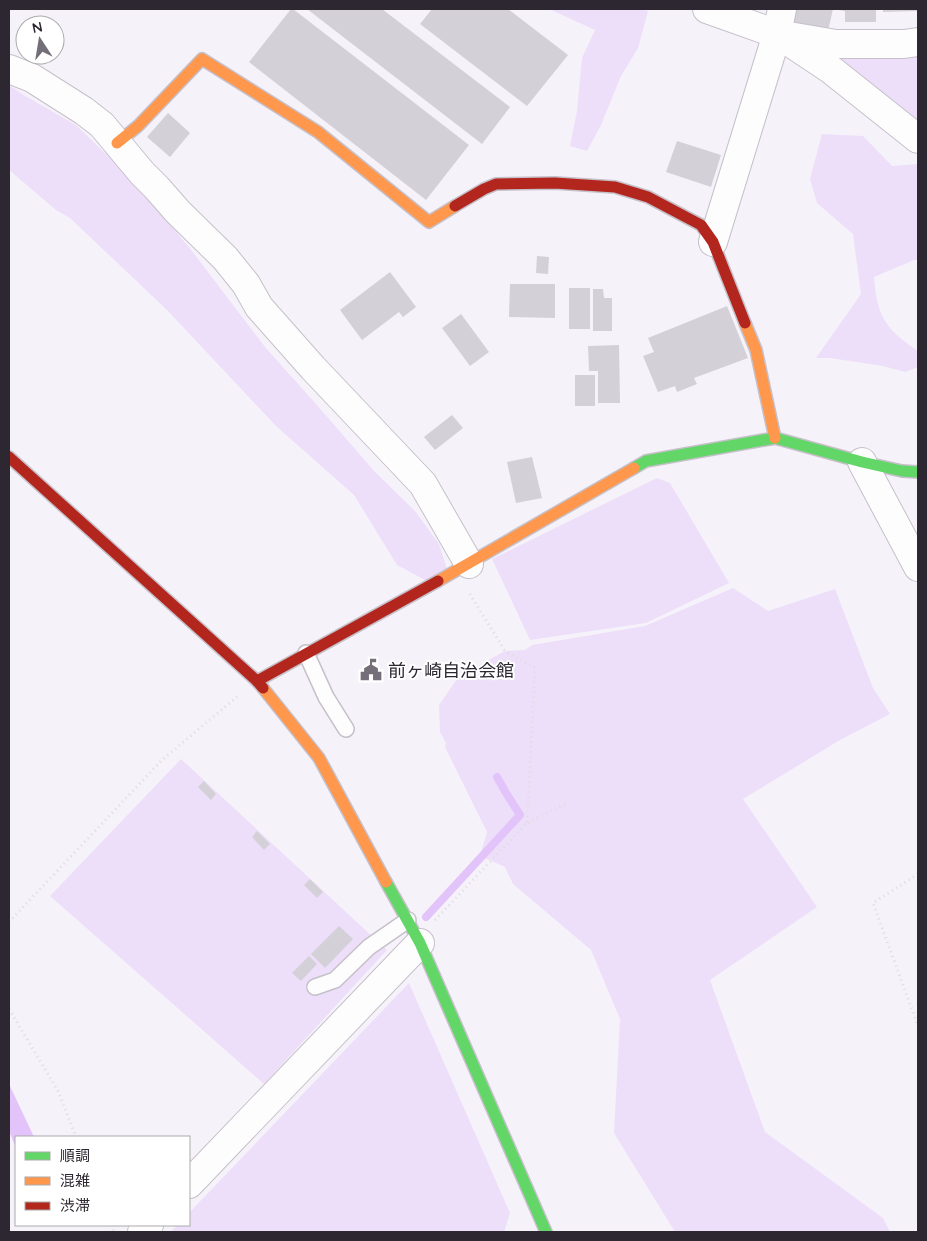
<svg xmlns="http://www.w3.org/2000/svg" width="927" height="1241" viewBox="0 0 927 1241" font-family="Quicksand,'Noto Sans JP',sans-serif">
<rect width="100%" height="100%" fill="#f6f2fa"/>
<g fill="#eddff9">
<polygon points="549,9 640,9 648,11 638,48 621,76 601,125 587,151 570,146 577,111 582,58 595,30"/>
<polygon points="918,47 918,128 838,62 842,52"/>
<polygon points="9,85 22,94 76,125 134,181 192,251 265,347 316,404 375,472 415,511 439,544 447,569 427,581 397,565 354,495 276,426 167,310 70,218 56,210 9,170"/>
<path d="M822,134L863,136L892,166L918,164V260H914L874,277C877,316 885,329 918,351V367L905,372L883,366L830,358H816L861,294L853,234L817,203L810,179Z"/>
<polygon points="657,478 670,483 729,583 646,623 530,640 492,559"/>
<polygon points="733,588 768,611 835,589 873,688 890,714 840,740 743,799 817,907 710,980 765,1132 883,1218 890,1232 675,1232 614,1133 620,1019 591,950 513,884 505,867 480,856 487,832 445,747 446,743 440,732 439,705 459,676 505,651 525,650 532,645 645,626"/>
<polygon points="181,759 387,950 264,1084 50,896"/>
<polygon points="409,983 510,1213 504,1232 170,1232 178,1225 189,1225 189,1213"/>
</g>
<polygon fill="#e3c4fa" points="9,1084 34,1137 16,1137 16,1148 9,1131"/>
<g fill="none" stroke-linecap="round" stroke-linejoin="round">
<polyline stroke="#e3c4fa" stroke-width="8" points="426,917 520,815 506,793 497,777"/>
</g>
<g fill="#d4d0d8">
<polygon points="291,9 293,9 469,145 426,200 249,62"/>
<polygon points="307,9 382,9 510,107 482,144"/>
<polygon points="432,9 508,9 568,55 527,106 420,24"/>
<polygon points="791,9 833,9 828,31 788,23"/>
<polygon points="838,9 876,9 876,22 845,22 845,11 838,10"/>
<polygon points="883,9 918,9 918,11 883,12"/>
<polygon points="168,113 190,133 170,157 147,137"/>
<polygon points="677,141 721,155 711,187 666,172"/>
<polygon points="537,256 549,257 548,274 536,273"/>
<polygon points="390,272 416,307 403,317 399,312 362,340 340,310"/>
<polygon points="510,284 555,284 555,318 509,317"/>
<rect x="569" y="288" width="21" height="41"/>
<polygon points="593,289 603,289 604,298 612,298 612,331 593,331"/>
<polygon points="727,306 748,358 694,378 697,384 677,392 675,386 658,392 643,356 654,352 648,338"/>
<polygon points="461,314 489,352 470,366 442,328"/>
<polygon points="619,345 620,403 598,403 598,371 589,371 588,346"/>
<rect x="575" y="375" width="20" height="31"/>
<polygon points="452,415 463,428 435,450 424,437"/>
<polygon points="532,457 542,498 516,503 507,462"/>
<polygon points="204,781 216,794 211,800 198,787"/>
<polygon points="257,831 270,844 264,850 252,837"/>
<polygon points="310,879 323,892 317,898 304,885"/>
<polygon points="339,926 353,939 325,968 311,954"/>
<polygon points="309,956 317,964 301,981 292,973"/>
</g>
<g fill="none" stroke-linecap="round" stroke-linejoin="round">
<g stroke="#c5c0c9" stroke-width="18">
<g id="lane">
<polyline points="306,653 326,697 346,729"/>
<polyline points="315,987 335,980 369,947 408,920"/>
</g>
</g>
<g stroke="#c5c0c9" stroke-width="30">
<g id="street">
<polyline points="707,9 777,34 836,44 904,44 918,42"/>
<polyline points="785,39 830,69 918,139"/>
<polyline points="9,69 32,78 84,111 102,125 142,173 157,188 178,212 225,258 246,284 259,307 313,368 423,484 469,564"/>
<polyline points="713,242 777,34 782,9"/>
<polyline points="862,462 918,567"/>
<polyline points="189,1184 420,943"/>
<polyline points="142,1232 149,1225"/>
</g>
</g>
<g stroke="#c5c0c9" stroke-width="14">
<g id="fast">
<polyline points="634,468 646,461 775,438 862,462 902,471 918,472"/>
<polyline points="386,882 420,943 546,1232"/>
</g>
</g>
<g stroke="#c5c0c9" stroke-width="14">
<g id="slow">
<polyline points="117,143 138,126 202,59 318,132 429,222 455,206"/>
<polyline points="745,323 756,350 775,438"/>
<polyline points="438,581 634,468"/>
<polyline points="263,688 319,758 386,882"/>
</g>
</g>
<g stroke="#c5c0c9" stroke-width="14">
<g id="jam">
<polyline points="455,206 484,189 496,184 555,183 615,187 648,197 701,225 713,242 745,323"/>
<polyline points="9,457 257,681 263,688"/>
<polyline points="257,681 438,581"/>
</g>
</g>
<g stroke="#dddcde" stroke-width="3" stroke-dasharray="1 4" stroke-linecap="butt">
<polyline points="470,594 505,651 535,668 527,823"/>
<polyline points="918,874 873,903 918,1026"/>
<polyline points="435,920 527,823 565,804"/>
<polyline points="9,922 162,760 238,696"/>
<polyline points="9,1009 58,1091 76,1137"/>
<polyline points="111,1225 114,1232"/>
</g>
<use href="#lane" stroke="#fefdfe" stroke-width="15"/>
<use href="#street" stroke="#fefdfe" stroke-width="28"/>
<use href="#fast" stroke="#63d668" stroke-width="11"/>
<use href="#slow" stroke="#ff974d" stroke-width="11"/>
<use href="#jam" stroke="#b3261e" stroke-width="11"/>
</g>
<defs>
<g id="civic-bare" transform="scale(1.725)"><path d="M-.6-6.5H3V-4.5H.6V-3L4-1V1h2V6H-6V1h2V-1L-.6-3ZM-1.2 2.5V6h2.4V2.5Z" fill="#736e77" stroke="#fff" stroke-width="2.5" paint-order="stroke"/></g>
</defs>
<g fill-rule="evenodd">
<use href="#civic-bare" x="371" y="670"/>
</g>
<g text-anchor="middle" dominant-baseline="central" stroke-width="4" stroke-linejoin="round" paint-order="stroke">
<g font-size="18" fill="#2c2730" stroke="#fff" text-anchor="start">
<text x="388" y="670">前ヶ崎自治会館</text>
</g>
</g>
<rect width="927" height="1241" fill="none" stroke="#2c2730" stroke-width="20"/>
<rect x="15" y="1136" width="175" height="90" fill="#ffffff" stroke="#aba9ac"/>
<rect x="25" y="1152" width="25" height="8" fill="#63d668" stroke="#aba9ac"/>
<text x="60" y="1161" font-size="15" fill="#2c2730">順調</text>
<rect x="25" y="1177" width="25" height="8" fill="#ff974d" stroke="#aba9ac"/>
<text x="60" y="1186" font-size="15" fill="#2c2730">混雑</text>
<rect x="25" y="1202" width="25" height="8" fill="#b3261e" stroke="#aba9ac"/>
<text x="60" y="1211" font-size="15" fill="#2c2730">渋滞</text>
<g transform="translate(40 40) rotate(348)"><circle r="24" fill="#ffffff" stroke="#aba9ac"/>
<path d="M0-4L9 19L0 12L-9 19Z" fill="#736e77"/>
<text y="-8" font-size="14" font-weight="bold" text-anchor="middle" fill="#2c2730">N</text>
</g>
</svg>
